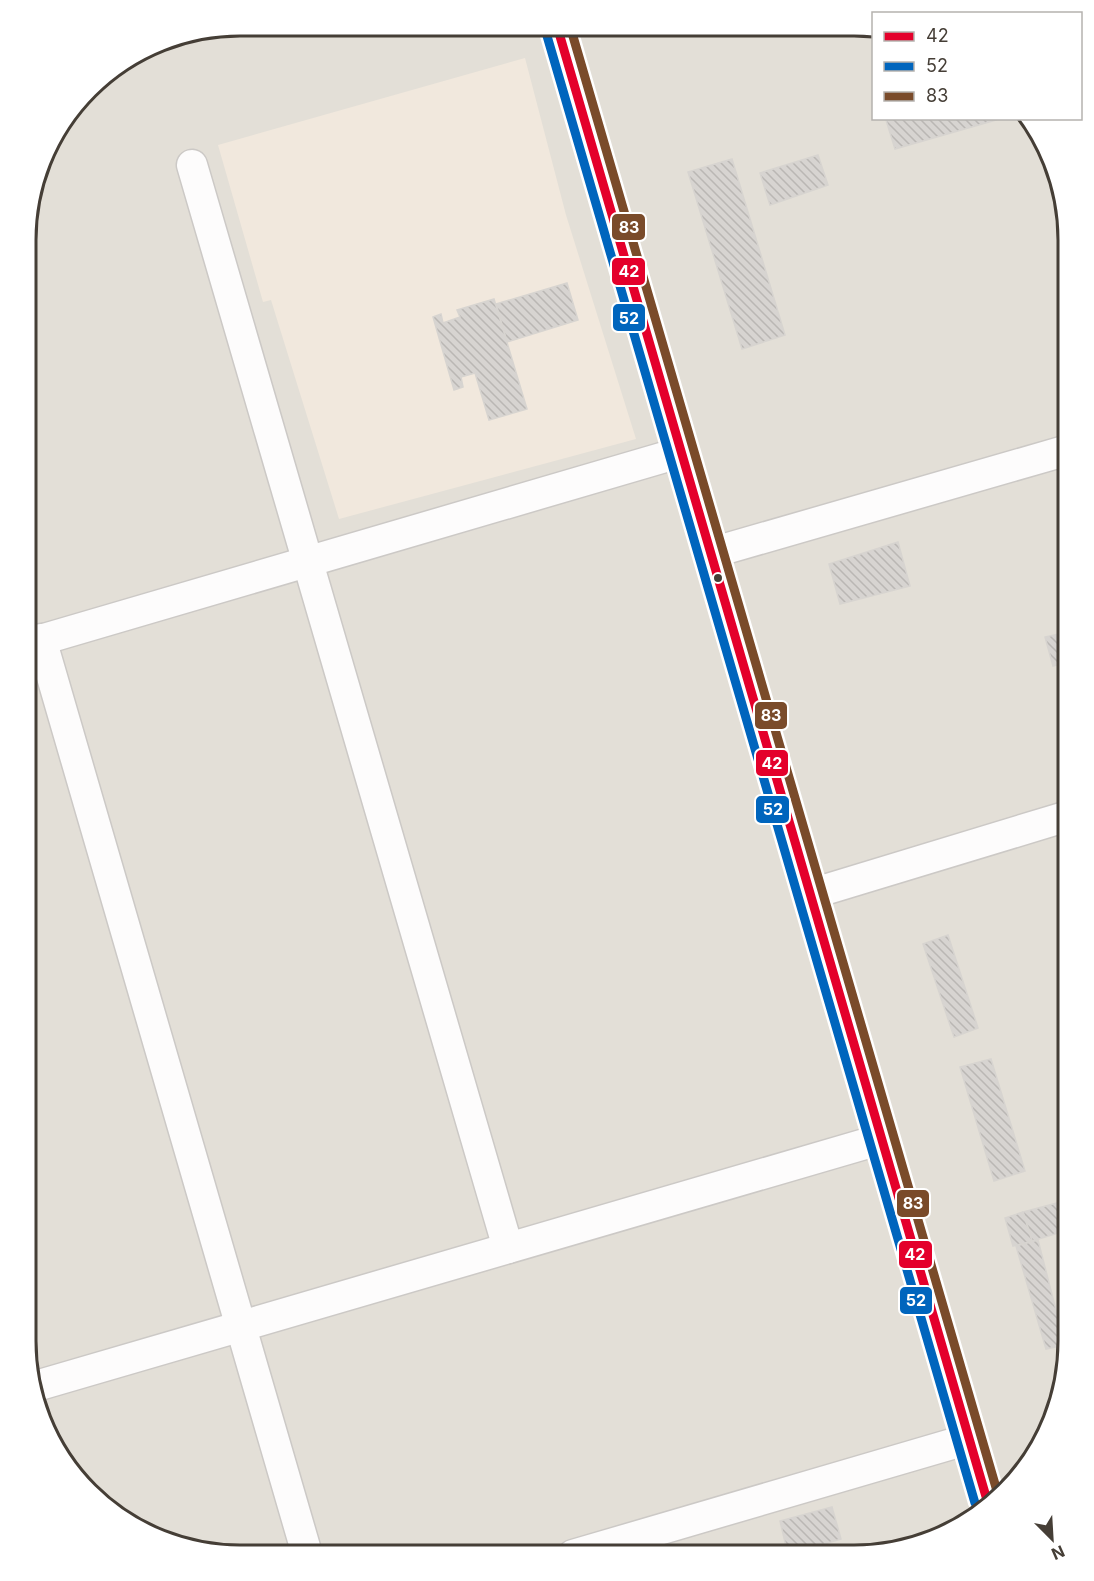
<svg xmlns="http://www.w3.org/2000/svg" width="1094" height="1581" viewBox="0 0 1094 1581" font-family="Inter,sans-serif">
<defs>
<pattern id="building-back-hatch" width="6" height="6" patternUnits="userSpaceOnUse" patternTransform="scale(1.5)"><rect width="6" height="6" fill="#d7d4d1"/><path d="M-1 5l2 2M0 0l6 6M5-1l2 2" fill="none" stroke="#bab7b4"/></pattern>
</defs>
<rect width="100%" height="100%" fill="#efedea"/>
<polygon fill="#e3dfd7" points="240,26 873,27 874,118 1024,119 1046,146 1068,240 1068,1355 1032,1460 948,1533 854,1555 213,1554 110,1511 48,1435 26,1341 27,212 54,133 99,79 171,37"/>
<polygon fill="#f1e8dd" points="525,58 566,215 636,439 339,519 271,300 263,302 218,145"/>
<g fill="url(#building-back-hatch)" stroke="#d7d4d0" stroke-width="1.5">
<polygon points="890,118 995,118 996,120 895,149 886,120"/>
<polygon points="818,155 828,185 770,205 760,173"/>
<polygon points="732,159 785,335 742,349 688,172"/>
<polygon points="567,283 578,320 507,342 496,304"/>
<polygon points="494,299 527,409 489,420 475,373 461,377 463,387 454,390 433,317 441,314 443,323 460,317 457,310"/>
<polygon points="898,542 910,586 840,604 829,564"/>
<polygon points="1068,632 1068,662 1053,666 1045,637"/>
<polygon points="948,935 978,1028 954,1037 923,944"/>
<polygon points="991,1059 1025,1171 994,1181 960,1067"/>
<polygon points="1068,1200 1068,1230 1032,1241 1023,1212"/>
<polygon points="1023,1212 1032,1241 1013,1246 1005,1218"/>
<polygon points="1038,1240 1065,1345 1046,1349 1016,1246"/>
<polygon points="832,1507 841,1539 788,1555 780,1521"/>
<polygon points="824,1549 826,1555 805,1555"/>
</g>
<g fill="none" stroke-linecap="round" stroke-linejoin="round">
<g stroke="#ccc9c6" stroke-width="33">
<g id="minor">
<polyline points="192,165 508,1248"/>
<polyline points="711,553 1068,450"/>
<polyline points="41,639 307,1554"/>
<polyline points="27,644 682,452"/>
<polyline points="811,894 1068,816"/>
<polyline points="36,1386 882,1139"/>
<polyline points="573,1555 969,1439"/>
</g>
</g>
<g stroke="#c5b9a7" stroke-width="36">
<polyline id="highway" points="557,26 811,894 987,1500"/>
</g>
<use href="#minor" stroke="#fdfcfc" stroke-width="30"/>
<use href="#highway" stroke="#ebe4da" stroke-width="33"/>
<g stroke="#fff" stroke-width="14">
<polyline id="bus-1" points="557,26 987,1500"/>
</g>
<g stroke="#fff" stroke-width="14">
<polyline id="bus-2" points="545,29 975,1503"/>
</g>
<g stroke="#fff" stroke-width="14">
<polyline id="bus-3" points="570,26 997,1491"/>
</g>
<use href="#bus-1" stroke="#e4002b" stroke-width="9"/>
<use href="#bus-2" stroke="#0065bd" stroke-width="9"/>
<use href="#bus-3" stroke="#7a4b2a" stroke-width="9"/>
</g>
<circle fill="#453e36" stroke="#fff" stroke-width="2" cx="718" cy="578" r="5"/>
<path d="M0 0H1094V1581H0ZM240 36H854A204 204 0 0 1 1058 240V1341A204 204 0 0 1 854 1545H240A204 204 0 0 1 36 1341V240A204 204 0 0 1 240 36Z" fill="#fff" fill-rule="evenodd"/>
<path fill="none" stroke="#453e36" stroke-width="3" d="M240 36H854A204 204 0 0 1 1058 240V1341A204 204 0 0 1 854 1545H240A204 204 0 0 1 36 1341V240A204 204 0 0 1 240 36Z"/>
<g stroke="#fff" stroke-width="2">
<rect x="611" y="213" width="35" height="28" rx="6" fill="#7a4b2a"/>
<rect x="611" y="257" width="35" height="29" rx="6" fill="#e4002b"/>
<rect x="612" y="303" width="34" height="29" rx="6" fill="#0065bd"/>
<rect x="754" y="701" width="34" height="29" rx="6" fill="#7a4b2a"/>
<rect x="755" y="749" width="34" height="28" rx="6" fill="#e4002b"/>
<rect x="755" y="795" width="35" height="29" rx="6" fill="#0065bd"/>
<rect x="896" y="1189" width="34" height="29" rx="6" fill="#7a4b2a"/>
<rect x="898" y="1240" width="35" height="29" rx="6" fill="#e4002b"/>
<rect x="899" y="1286" width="34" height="29" rx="6" fill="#0065bd"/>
</g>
<g font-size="16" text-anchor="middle" font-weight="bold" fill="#fff">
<text x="629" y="233">83</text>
<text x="629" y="277">42</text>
<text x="629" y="324">52</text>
<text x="771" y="721">83</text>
<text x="772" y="769">42</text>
<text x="773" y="815">52</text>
<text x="913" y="1209">83</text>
<text x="915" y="1260">42</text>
<text x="916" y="1306">52</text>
</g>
<rect x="872" y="12" width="210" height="108" fill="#ffffff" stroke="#b5b2af" stroke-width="1.5"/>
<rect x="884" y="32" width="30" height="9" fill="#e4002b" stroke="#b5b2af" stroke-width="1.5"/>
<text x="926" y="42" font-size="18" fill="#453e36">42</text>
<rect x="884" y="62" width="30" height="9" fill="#0065bd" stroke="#b5b2af" stroke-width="1.5"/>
<text x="926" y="72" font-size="18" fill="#453e36">52</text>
<rect x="884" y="92" width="30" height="9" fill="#7a4b2a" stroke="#b5b2af" stroke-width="1.5"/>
<text x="926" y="102" font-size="18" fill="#453e36">83</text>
<g transform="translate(1052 1539) rotate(156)" stroke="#ffffff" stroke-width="4.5" paint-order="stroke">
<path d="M0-4.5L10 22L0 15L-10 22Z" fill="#453e36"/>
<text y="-9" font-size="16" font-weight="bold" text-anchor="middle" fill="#453e36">N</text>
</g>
</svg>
